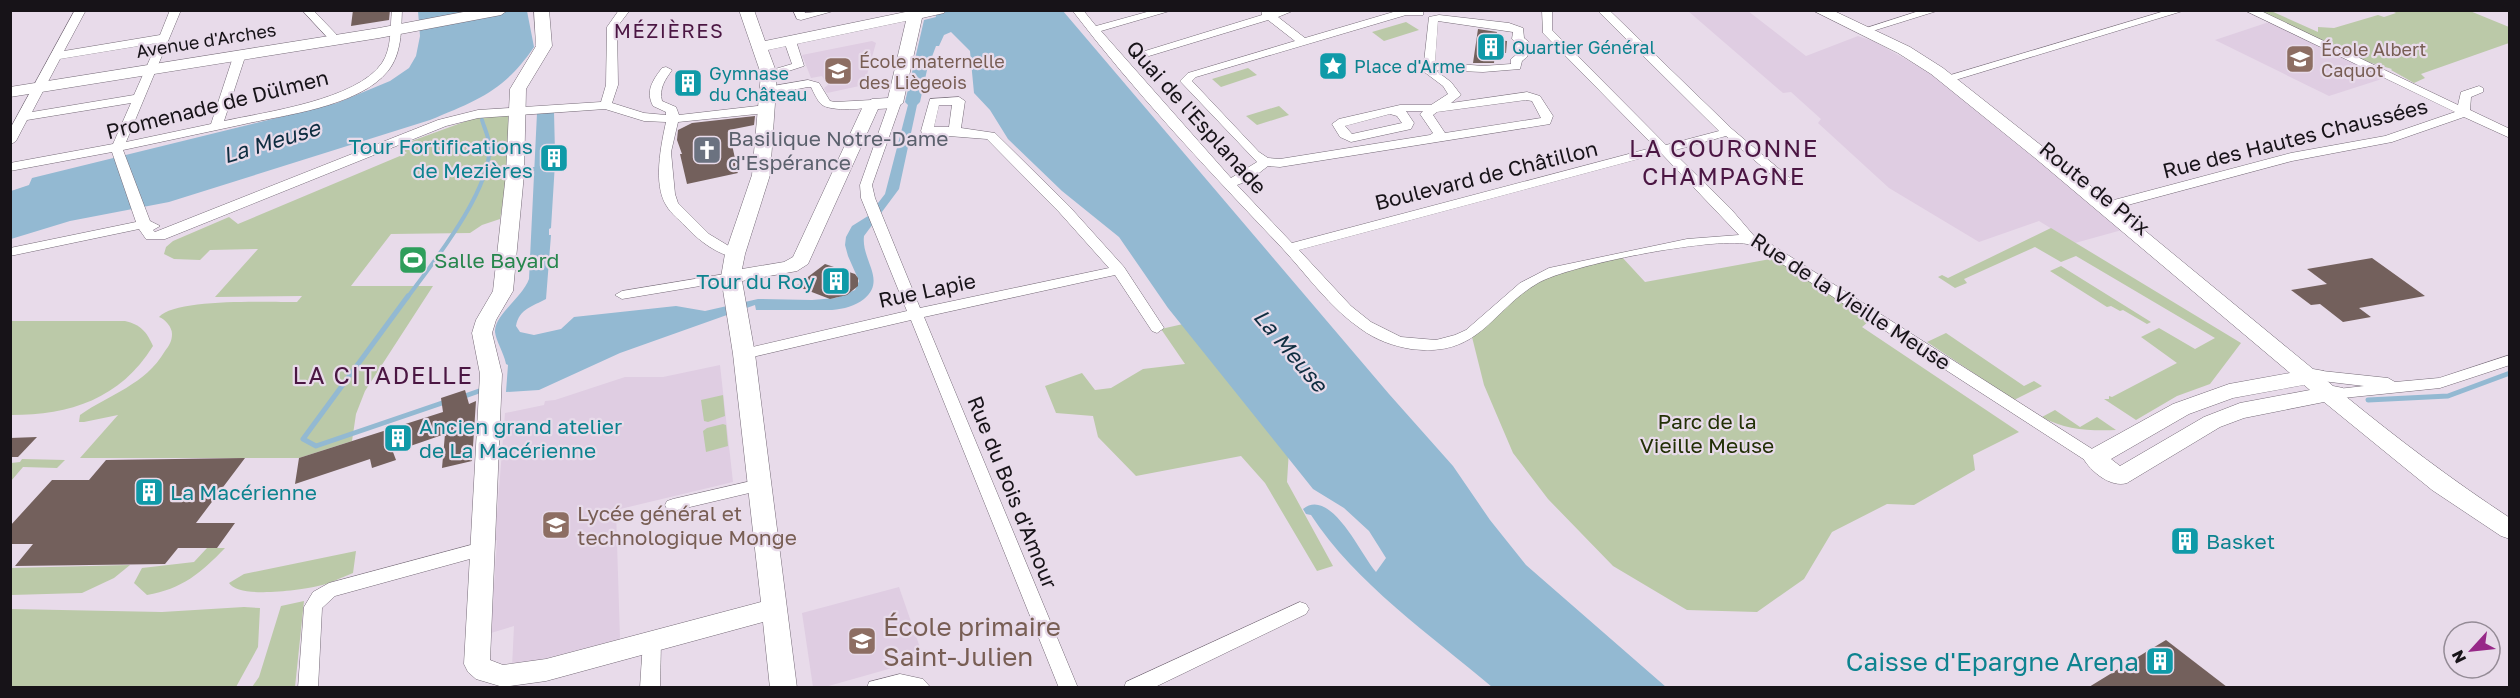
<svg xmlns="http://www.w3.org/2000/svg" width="2520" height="698" viewBox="0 0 2520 698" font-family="'Golos Text',sans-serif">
<rect width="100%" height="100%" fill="#e8dbea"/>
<g fill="#dfcde2">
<polygon points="1688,11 1748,11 1806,56 1858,36 1873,41 1927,71 1961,95 2122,230 2075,243 2039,221 1979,242 1889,188 1818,123 1821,119 1791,92 1783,93"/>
<polygon points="2269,22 2388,77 2329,96 2215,40"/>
<polygon points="872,41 876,43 864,85 827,93 824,88 828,85 822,76 811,78 802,55"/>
<polygon points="720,365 733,482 616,510 620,639 512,667 514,626 491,633 497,540 495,540 505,413 544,405 545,401 555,400 625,377 663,377"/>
<polygon points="899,587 924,659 825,687 813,687 802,613"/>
</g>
<g fill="#bbc9a8">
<polygon points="2257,11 2271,11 2318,32 2318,27 2334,28 2378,15 2384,17 2396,13 2392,11 2470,11 2509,27 2509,43 2421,74 2425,78 2414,83 2391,70 2392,69 2368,62"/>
<polygon points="1406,22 1419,30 1384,41 1372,32"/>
<polygon points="1248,68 1257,75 1221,87 1212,79"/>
<polygon points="1279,106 1289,115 1257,125 1246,116"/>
<path d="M507,114L511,117L509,167L500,219L482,225L470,233L391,234L351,286H433L365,391L356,414L352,441L299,458H80L118,415L84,422H79L80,415C110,394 145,385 165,351C169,346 172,341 172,334C172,327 165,319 159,317C175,298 270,302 297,302L302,296L215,297L258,249L210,250L200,260L174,259L164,254L166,247L173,241L229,217L238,224L407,153L398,146L472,119Z"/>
<polygon points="2051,228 2241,343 2210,384 2177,396 2136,420 2104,399 2109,399 2109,396 2112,397 2177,363 2141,337 2159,328 2195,349 2215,338 2076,256 2061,262 2035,247 1964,279 1967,283 1955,288 1938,277 1942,275 1948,278"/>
<polygon points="1621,256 1645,282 1782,257 1874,317 1862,327 2019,432 1973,455 1975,470 1914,505 1887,504 1832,532 1804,579 1757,612 1687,610 1613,566 1548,499 1513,453 1484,385 1471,333 1533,280"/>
<polygon points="2061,266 2151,322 2147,324 2123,310 2120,311 2111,306 2107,307 2050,271"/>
<path d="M10,321H125C141,325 146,331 153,346C120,399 70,415 11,415Z"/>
<polygon points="1192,322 1290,433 1287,482 1333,566 1317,571 1265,483 1241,456 1136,476 1098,437 1093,416 1056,413 1045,386 1082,373 1095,390 1111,388 1143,369 1185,364 1161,329"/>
<polygon points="1946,333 2024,386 2034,381 2042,386 2014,400 1927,342"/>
<polygon points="723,395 725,416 708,422 704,421 701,400"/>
<path d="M2055,410L2080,427L2097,417L2116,430C2090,431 2065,430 2042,417Z"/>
<polygon points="723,424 726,425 728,446 706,452 703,431 707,428"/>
<polygon points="22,459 65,460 57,468 23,467 11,481 11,463 20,462"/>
<path d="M207,548H225C201,573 182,589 147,595L134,583L142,568L194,562Z"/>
<path d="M356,551L353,573C342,577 330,584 318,586C300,590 239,599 229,583L244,574Z"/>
<polygon points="130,565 114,578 82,593 11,595 11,568"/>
<polygon points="304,601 295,687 252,687 259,677 281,606"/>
<polygon points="244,607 260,608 258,647 236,687 11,687 11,609 162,612"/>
</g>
<g fill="#93b9d2">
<path d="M418,11H527L534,47C504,91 478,100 430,120L169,202L70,221L11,239V191L29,185L32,178L337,103L390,81L409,68L416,56L420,36Z"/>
<path d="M935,11H1063L1389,394L1453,466L1490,520L1526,565L1666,687H1492C1431,635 1355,583 1311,515L1306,514L1303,509C1331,486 1362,557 1376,572L1386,558L1369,531L1344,508L1313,489L1168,308L1119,237L1062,191L1008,139L990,110L974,93L970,51L951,32L944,35L939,46H936L927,70L920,102L917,105L899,189L864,236C861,260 887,280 864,299C855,306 844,309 832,310H756L755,305L620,353L539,390L506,392L508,365L506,364C504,353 496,341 495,332C494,315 522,298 529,279L537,113L554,112L555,153L544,160L547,163H555L551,228L549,229V235H551L546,299C533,306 519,309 516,326L520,332L534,335L561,329L574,317L676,306L705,311L758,299L812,300L836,298L855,290L859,281L848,256L845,245L846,237L852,226L868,216L885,194L908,105L905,102L909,85H911L910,81L924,20L936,17Z"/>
</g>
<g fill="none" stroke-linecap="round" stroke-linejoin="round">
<g stroke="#93b9d2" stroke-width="4">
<polyline points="518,170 535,169"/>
<polyline points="485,171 511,170"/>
<path d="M407,298C432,264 495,186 489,143C488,135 484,127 482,120"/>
</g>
<g stroke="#93b9d2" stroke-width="5">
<polyline points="408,296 303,439 316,446 445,402"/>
<polyline points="462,397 482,390"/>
<polyline points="2368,400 2448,396 2510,373"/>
</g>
</g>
<g fill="#73605c">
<polygon points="353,10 390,10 389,20 351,26"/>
<polygon points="1478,29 1497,32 1496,40 1507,41 1506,53 1495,53 1494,63 1473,63"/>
<polygon points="755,116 754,125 729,130 738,173 687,184 680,154 682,154 677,140 678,130 692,123"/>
<polygon points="2372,258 2425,296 2359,308 2371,317 2343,322 2320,304 2311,305 2291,290 2327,284 2307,269"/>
<polygon points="825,264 855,274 858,278 858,286 847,295 830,299 796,286"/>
<polygon points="465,390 469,404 476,401 472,461 442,468 445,434 393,452 396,460 372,468 370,459 295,484 299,458 443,412 441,398"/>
<polygon points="37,437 18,457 10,457 10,438"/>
<polygon points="245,458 196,523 235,523 217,548 178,548 165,564 15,566 33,544 10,544 10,526 52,480 89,480 106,460"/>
<polygon points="2166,640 2227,687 2089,687 2146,652"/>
</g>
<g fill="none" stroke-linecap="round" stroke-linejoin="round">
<g stroke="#766b78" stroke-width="1">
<g id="street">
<path d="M75,10H86L64,51L160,35L170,10H181L126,142L211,124L234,54L240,51L246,54L224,121C265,112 357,100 382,63C392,48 390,28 392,10H402C401,31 402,53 388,71C359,107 283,115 240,125C201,133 162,142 123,150L150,221L160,226L153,230L155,232L438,120L478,110L601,102L606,85L607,27L619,10H630L617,27L618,85L612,103L644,113L666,115V112L653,106C645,91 653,80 662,68L666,67L672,70C665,80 659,88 662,101L676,107L679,115L766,105L772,109L766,113L678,122L671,152L675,194L678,203L709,234L742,254L735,258C716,253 702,243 688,229C681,221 671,214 666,205C653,184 661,145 666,122L644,121L605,109L478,118L446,126L165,239H146L139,229L10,256V248L136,222L112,152L10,171V163L113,144L131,103L27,120L16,141L10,145V129ZM157,43L134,95L32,112L60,59Z"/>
<polygon points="302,10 313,10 336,34 336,38 328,38"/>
<polygon points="793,10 804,10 805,13 837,10 801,20 797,19"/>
<path d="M1072,10H1083L1096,26L1154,10H1173L1101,31L1231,178L1257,162L1180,81L1188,73L1295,41L1268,20L1149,56L1145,55V51L1262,15L1261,10H1295L1278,17L1305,38L1400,10L1423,11V15H1406L1196,77L1192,81L1259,152L1268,158L1280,159L1430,135L1433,133L1420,114L1423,111H1406L1414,123L1411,129L1351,142L1340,137L1332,124L1339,119L1400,105H1431L1448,94L1443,86L1423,71L1429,17L1439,15L1509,23L1523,28L1524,38L1529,42L1527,57L1522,61L1520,69L1483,72L1435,70L1451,82L1461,95L1451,103L1527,92L1540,96L1553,116L1550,124L1280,167L1268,166L1250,180L1237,185L1292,243L1655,147L1543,33L1542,10H1552V30L1666,145L1719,131L1597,10H1609L1732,129L1791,179L1785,183L1780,182L1726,136L1672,151L1731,209L1755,237L1769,243L2100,454L2102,458L2100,462H2088L1759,249C1755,247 1751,245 1747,244C1712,237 1569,265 1538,283C1490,311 1480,358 1411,349C1393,346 1376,340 1361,329C1330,308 1307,275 1282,248C1210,172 1136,94 1072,10ZM1438,21L1513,32L1512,39L1517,43L1516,55L1511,59V64L1483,66L1435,62ZM1526,100L1532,101L1541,118L1445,133L1433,115L1437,112ZM1390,114L1397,116L1402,123L1352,134L1345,126ZM1661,153L1739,235L1687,239L1549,268L1520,283L1466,330L1455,335L1436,340L1401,337L1371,322L1351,306L1299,250Z"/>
<polygon points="1922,10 1940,10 1863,34 1857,31"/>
<polygon points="2168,10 2186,10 1952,81 1948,82 1942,79 1944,77"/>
<polygon points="2244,10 2259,10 2458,105 2461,92 2479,86 2483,88 2483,92 2471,97 2470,110 2510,129 2510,138 2464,117 2392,142 2292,161 2109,210 2099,210 2097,207 2099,204 2291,153 2385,136 2455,112"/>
<polygon points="790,38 796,41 804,66 773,76 765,76 765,72 792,64 784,41"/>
<path d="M808,80L819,83L830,101L835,102L872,100L878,104C870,110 829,112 821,104C817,100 814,93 811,87H808L767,95L761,91L767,87Z"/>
<path d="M959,97L965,101L961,128L995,133L1069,206L1124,267L1164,328L1157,333L1152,331L1115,275L924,317L1078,688H1059L911,320L744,359L736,354L744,349L907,311L861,198L860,185L889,103L895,99L901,103L872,185L875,198L920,308L1109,268L1059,212L987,139L923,134L921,131L930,99ZM939,105H952L949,127H934Z"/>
<polygon points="731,273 736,274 738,277 736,280 622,299 615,295 622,291"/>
<polygon points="2510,355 2510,365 2440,388 2343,398 2338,397 2335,393 2338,389 2364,386 2322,381 2314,376 2322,371 2388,378 2395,382 2439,378"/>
<polygon points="760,479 766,481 768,485 766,489 673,511 667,509 665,505 667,501 673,499"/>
<polygon points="482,542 488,544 491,549 488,554 335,596 322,608 318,688 298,688 304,607 313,592 329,583"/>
<polygon points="1300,602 1306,604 1309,609 1306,614 1153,688 1124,688 1126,682"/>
<polygon points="652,633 659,636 661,641 660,688 640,688 643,641 645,636"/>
<polygon points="900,674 923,679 931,688 867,688 869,682"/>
</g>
</g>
<g stroke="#766b78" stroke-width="1">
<g id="secondary">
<polygon points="474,10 508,10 501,15 379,38 10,97 10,87 379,28"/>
<path d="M534,10H549L552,46L526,89L524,174L513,291L496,320L492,333L502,374L490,660L503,665L546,659L761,602L733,354L721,277L725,254L752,175L761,74L739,10H754L765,41L915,10H946L944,13L922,18L903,103L895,108L878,109L808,264L797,271L742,281L755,354L797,688H770L763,622L546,681L503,687L476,679L468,672L464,664L480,374L472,333L476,320L493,291L506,174L510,89L536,46ZM906,21L888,98L872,99L864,104L793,257L784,262L742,269L745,254L770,175L777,74L768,50Z"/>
<path d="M1812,10H1832L1910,47L1943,68L2047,150L2313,369L2324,371L2327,376L2325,379L2333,386L2343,388L2346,393L2344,395C2398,439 2452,480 2510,518V539L2501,536L2432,490L2324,402L2244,418L2220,427L2127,483C2111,488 2091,472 2083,458L2086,452L2173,404L2229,384L2290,373L2035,158L1931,74L1898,53ZM2304,385L2310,390L2240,403L2204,417L2120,466L2111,459L2189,414L2233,398Z"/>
</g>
</g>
<use href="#street" fill="#fff" fill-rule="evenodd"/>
<use href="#secondary" fill="#fff" fill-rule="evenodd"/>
</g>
<defs>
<g id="building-square" transform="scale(1.5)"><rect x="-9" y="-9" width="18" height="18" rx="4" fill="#0f9aa8" stroke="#e8dbea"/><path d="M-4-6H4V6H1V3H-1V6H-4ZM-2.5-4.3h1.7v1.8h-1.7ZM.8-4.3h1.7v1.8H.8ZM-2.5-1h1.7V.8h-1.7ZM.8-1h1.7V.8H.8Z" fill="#fff"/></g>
<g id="school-square" transform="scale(1.5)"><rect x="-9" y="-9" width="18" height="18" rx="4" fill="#8d6e63" stroke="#e8dbea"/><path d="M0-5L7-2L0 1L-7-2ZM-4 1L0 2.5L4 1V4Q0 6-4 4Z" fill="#fff"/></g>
<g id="sight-square" transform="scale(1.5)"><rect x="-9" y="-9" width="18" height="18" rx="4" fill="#0f9aa8" stroke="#e8dbea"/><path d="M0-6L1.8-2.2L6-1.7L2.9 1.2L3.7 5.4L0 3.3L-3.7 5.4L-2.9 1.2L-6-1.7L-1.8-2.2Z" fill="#fff"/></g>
<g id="church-square" transform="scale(1.5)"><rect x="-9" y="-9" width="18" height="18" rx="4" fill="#6b7280" stroke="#e8dbea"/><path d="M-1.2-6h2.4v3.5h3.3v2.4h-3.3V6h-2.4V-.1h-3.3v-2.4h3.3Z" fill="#fff"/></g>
<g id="stadium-square" transform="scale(1.5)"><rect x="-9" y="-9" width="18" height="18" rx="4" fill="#2e9e5b" stroke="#e8dbea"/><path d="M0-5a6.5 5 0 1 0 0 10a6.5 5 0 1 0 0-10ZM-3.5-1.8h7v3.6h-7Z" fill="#fff"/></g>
</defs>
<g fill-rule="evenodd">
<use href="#building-square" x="1491" y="47"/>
<use href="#school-square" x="2300" y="59"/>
<use href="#sight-square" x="1333" y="66"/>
<use href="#school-square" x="838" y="71"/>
<use href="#building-square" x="688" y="83"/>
<use href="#church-square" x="707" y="150"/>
<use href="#building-square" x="554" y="158"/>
<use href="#stadium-square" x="413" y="260"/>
<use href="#building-square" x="836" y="281"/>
<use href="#building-square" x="398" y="438"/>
<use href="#building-square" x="149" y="492"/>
<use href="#school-square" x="556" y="525"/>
<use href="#building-square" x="2185" y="541"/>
<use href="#school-square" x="862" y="641"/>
<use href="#building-square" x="2160" y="661"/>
</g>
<g text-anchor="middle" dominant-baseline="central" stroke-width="4.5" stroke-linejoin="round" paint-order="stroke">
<g font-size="18" fill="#171318" stroke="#e8dbea">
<text transform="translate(206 40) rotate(-9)">Avenue d'Arches</text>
</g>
<g font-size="18" fill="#0d838f" stroke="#e8dbea" text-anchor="start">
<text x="1512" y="47">Quartier Général</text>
<text x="1354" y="66">Place d'Arme</text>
<text x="709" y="73">Gymnase<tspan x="709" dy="21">du Château</tspan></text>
</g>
<g font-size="18" fill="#785e54" stroke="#e8dbea" text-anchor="start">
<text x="2321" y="49">École Albert<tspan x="2321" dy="21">Caquot</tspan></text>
<text x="859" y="61">École maternelle<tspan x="859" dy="21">des Liègeois</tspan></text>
</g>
<g font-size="20" letter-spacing="1.5" fill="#4b1643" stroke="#e8dbea">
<text x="669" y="30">MÉZIÈRES</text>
</g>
<g font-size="21" fill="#171318" stroke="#e8dbea">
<text transform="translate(217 104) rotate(-14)">Promenade de Dülmen</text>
<text transform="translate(1197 117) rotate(48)">Quai de l'Esplanade</text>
<text transform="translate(2295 138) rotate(-14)">Rue des Hautes Chaussées</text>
<text transform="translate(1486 175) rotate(-14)">Boulevard de Châtillon</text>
<text transform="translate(2095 188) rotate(39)">Route de Prix</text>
<text transform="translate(927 290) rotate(-12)">Rue Lapie</text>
<text transform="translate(1851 301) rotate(33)">Rue de la Vieille Meuse</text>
<text transform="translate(1013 492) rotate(68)">Rue du Bois d'Amour</text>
</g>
<g font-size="21" fill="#5b616d" stroke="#e8dbea" text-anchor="start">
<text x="728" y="138">Basilique Notre-Dame<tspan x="728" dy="24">d'Espérance</tspan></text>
</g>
<g font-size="21" fill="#0d838f" stroke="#e8dbea" text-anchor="start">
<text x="533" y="146" text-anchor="end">Tour Fortifications<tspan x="533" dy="24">de Mezières</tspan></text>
<text x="815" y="281" text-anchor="end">Tour du Roy</text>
<text x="419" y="426">Ancien grand atelier<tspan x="419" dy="24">de La Macérienne</tspan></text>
<text x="170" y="492">La Macérienne</text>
<text x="2206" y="541">Basket</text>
</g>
<g font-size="21" fill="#27864d" stroke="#e8dbea" text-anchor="start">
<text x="434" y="260">Salle Bayard</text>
</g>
<g font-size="21" fill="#223005" stroke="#e8dbea">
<text x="1707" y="421">Parc de la<tspan x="1707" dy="24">Vieille Meuse</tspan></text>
</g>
<g font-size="21" fill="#785e54" stroke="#e8dbea" text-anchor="start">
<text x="577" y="513">Lycée général et<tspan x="577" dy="24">technologique Monge</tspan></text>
</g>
<g font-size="22" font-style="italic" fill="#0e2d40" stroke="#e8dbea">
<text transform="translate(271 141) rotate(-17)">La Meuse</text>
<text transform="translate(1291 350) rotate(50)">La Meuse</text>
</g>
<g font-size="24" letter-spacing="1.5" fill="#4b1643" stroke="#e8dbea">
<text x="1724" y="147">LA COURONNE<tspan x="1724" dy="28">CHAMPAGNE</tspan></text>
<text x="383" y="374">LA CITADELLE</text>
</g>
<g font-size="26" fill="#785e54" stroke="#e8dbea" text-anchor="start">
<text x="883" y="626">École primaire<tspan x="883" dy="30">Saint-Julien</tspan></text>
</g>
<g font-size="26" fill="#0d838f" stroke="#e8dbea" text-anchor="end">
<text x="2139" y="661">Caisse d'Epargne Arena</text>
</g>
</g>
<rect width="2520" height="698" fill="none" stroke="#171318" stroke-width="24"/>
<g transform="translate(2472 650) rotate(243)"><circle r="28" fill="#e8dbea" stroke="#948b96" stroke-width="1.5"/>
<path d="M0-4.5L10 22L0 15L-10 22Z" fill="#972888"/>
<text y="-9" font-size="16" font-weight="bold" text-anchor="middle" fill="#171318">N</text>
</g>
</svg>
